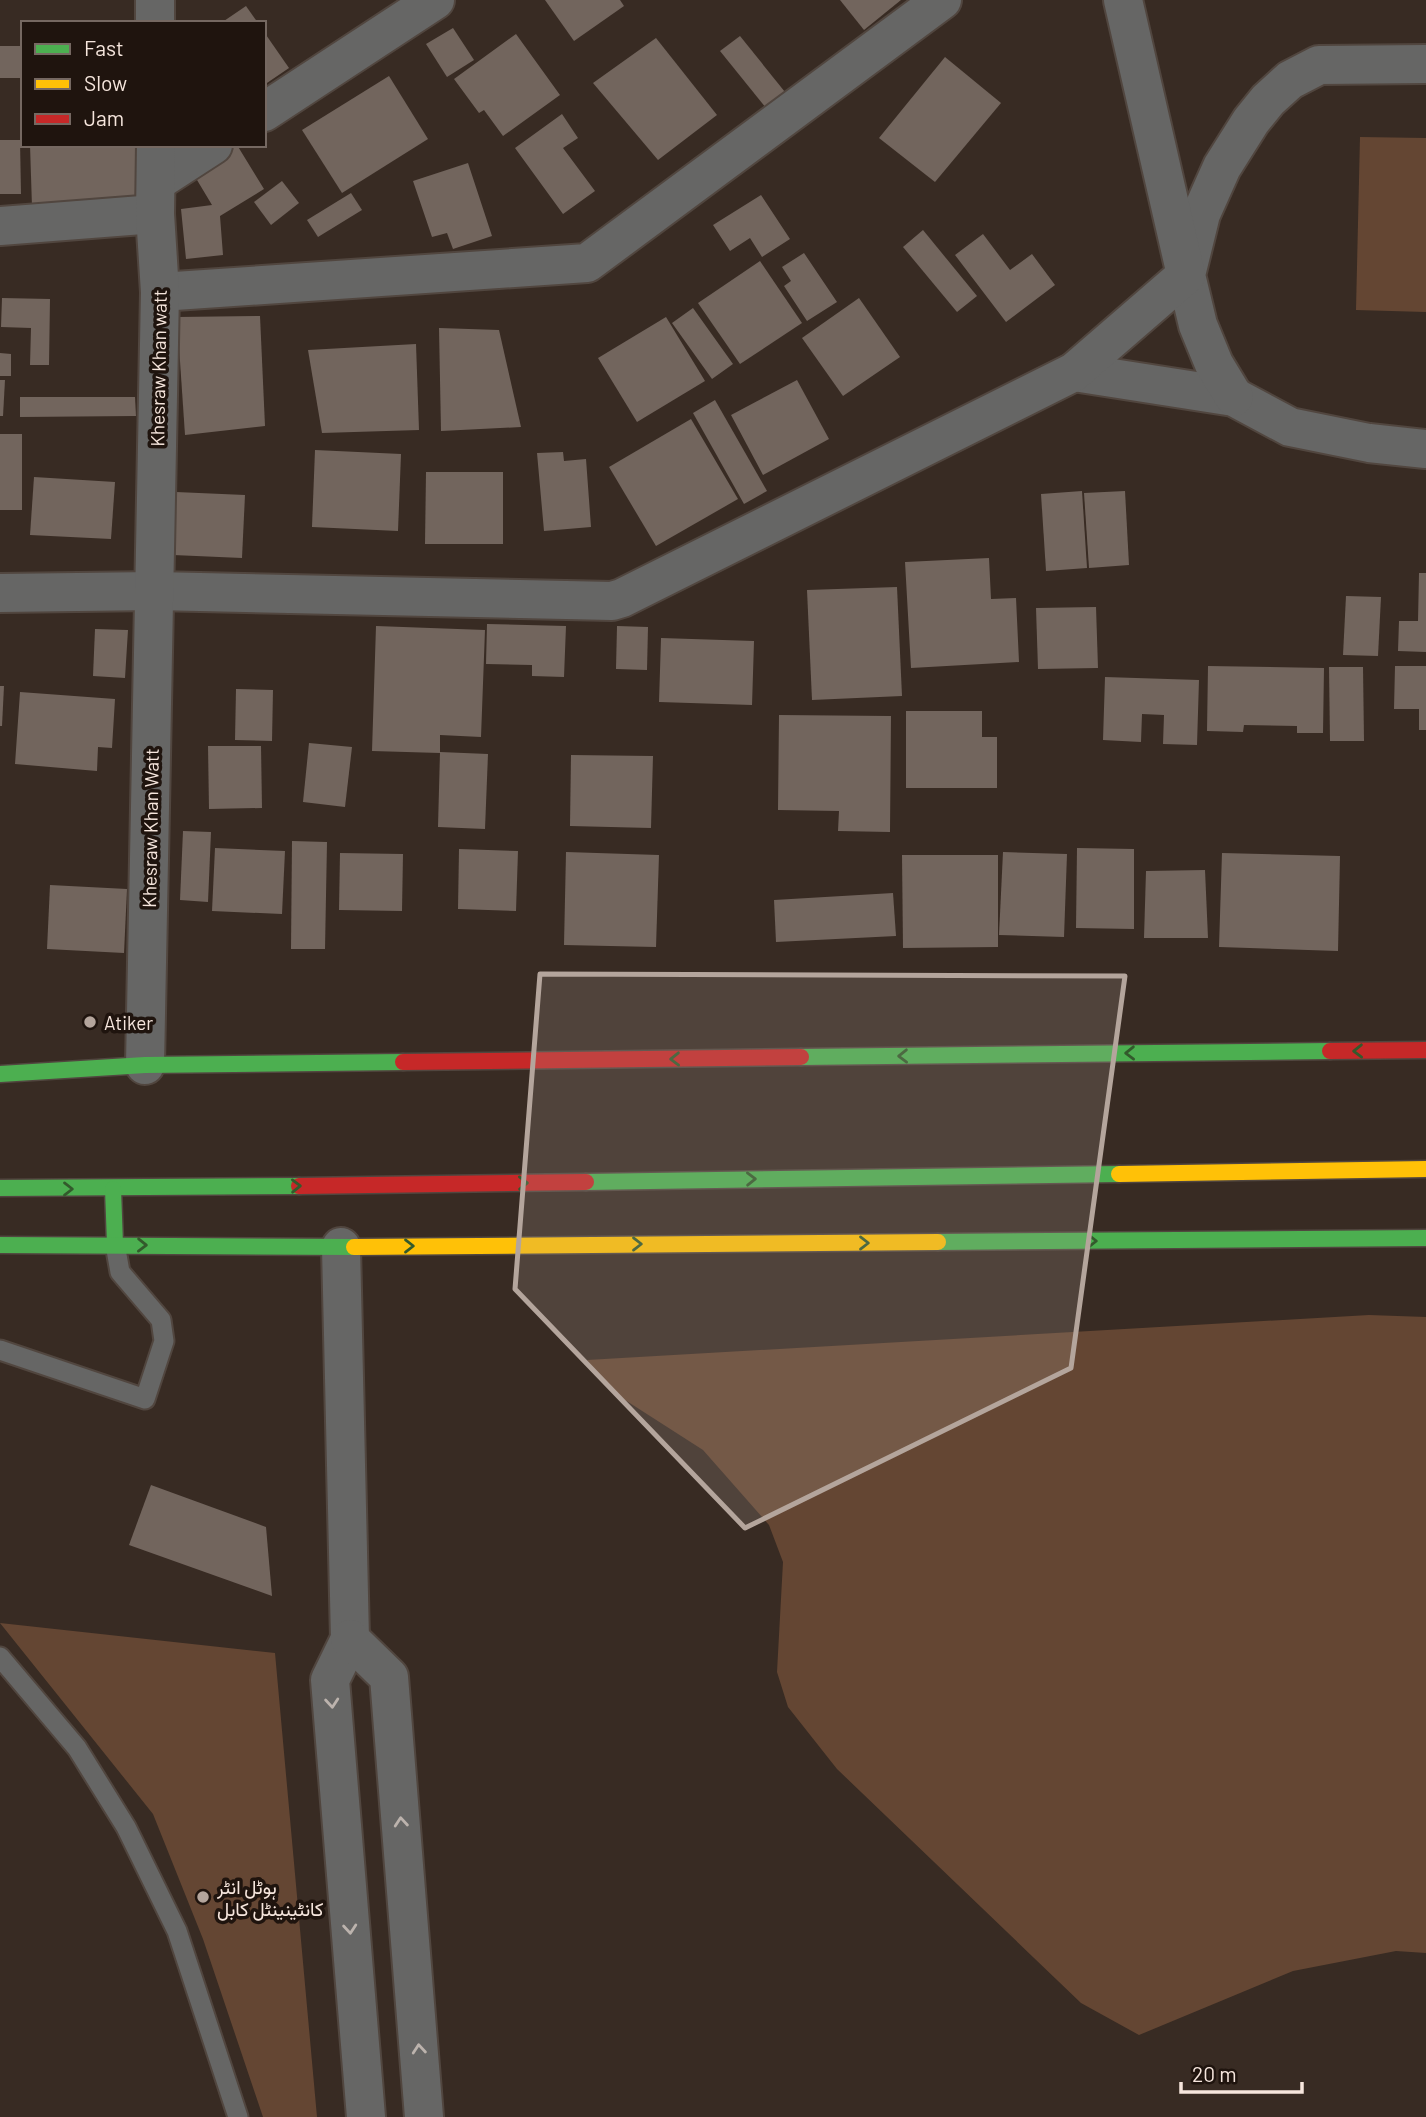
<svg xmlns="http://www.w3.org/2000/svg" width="1426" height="2117" viewBox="0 0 1426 2117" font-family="Barlow,Vazirmatn,sans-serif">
<rect width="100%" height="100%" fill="#382b23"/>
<g fill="#644633">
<polygon points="1360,137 1426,138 1426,312 1356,310"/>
<polygon points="1369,1315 1426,1317 1426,1953 1396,1951 1293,1971 1139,2035 1081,2003 837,1769 788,1707 777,1672 783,1562 769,1525 703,1450 611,1391 587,1360"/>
<polygon points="0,1623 275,1653 317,2117 263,2117 203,1939 153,1814"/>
</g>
<g fill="#72655d">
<polygon points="545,0 620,0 624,6 574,41"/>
<polygon points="840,0 901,0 864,30"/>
<polygon points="246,6 258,23 221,23"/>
<polygon points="453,28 474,60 447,77 426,44"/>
<polygon points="264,32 289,68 264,85"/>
<polygon points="516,34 560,95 503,136 484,110 479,113 454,79"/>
<polygon points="740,36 785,92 766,108 720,51"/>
<polygon points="656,38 717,115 658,160 593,83"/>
<rect x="0" y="46" width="23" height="32"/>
<polygon points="945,57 1001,103 935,182 879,138"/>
<polygon points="389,76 428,139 342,193 302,130"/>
<polygon points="562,114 578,138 563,148 595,191 563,214 515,148"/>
<polygon points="0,140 20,140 21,194 0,194"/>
<polygon points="30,145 139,145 141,204 32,207"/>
<polygon points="233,145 237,145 264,189 220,216 223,255 186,259 181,209 212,205 191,170"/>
<polygon points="468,163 492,236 453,249 447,233 432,237 413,181"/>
<polygon points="282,181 299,203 271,225 254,202"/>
<polygon points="351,193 362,210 318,237 307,220"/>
<polygon points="761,195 790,239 762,257 750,238 730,251 713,225"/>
<polygon points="923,230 977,296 957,312 903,247"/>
<polygon points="983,234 1010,270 1032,254 1055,285 1006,322 955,255"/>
<polygon points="804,253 837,302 807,321 784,286 791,281 782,267"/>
<polygon points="760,261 802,323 740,364 698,303"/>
<polygon points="2,298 50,299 49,365 30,365 31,328 1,327"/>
<polygon points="859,298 900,357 843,396 802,338"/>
<polygon points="693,308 733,364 712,379 672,323"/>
<polygon points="260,316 265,426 185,435 177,317"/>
<polygon points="666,317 705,381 637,422 598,358"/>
<polygon points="439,328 499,330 521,427 441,431"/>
<polygon points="416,344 419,430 322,433 308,350"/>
<polygon points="0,353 11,354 11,376 0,376"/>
<polygon points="0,380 5,380 3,416 0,416"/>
<polygon points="797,380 829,439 763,475 731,415"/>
<polygon points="20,397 135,397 136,416 20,417"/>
<polygon points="715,400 767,491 744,504 693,413"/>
<polygon points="691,419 738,499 656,546 609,467"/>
<rect x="0" y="434" width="22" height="76"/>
<polygon points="315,450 401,454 398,531 312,527"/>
<polygon points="563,452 564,461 586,459 591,527 544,531 537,453"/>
<polygon points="426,472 503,472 503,544 425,544"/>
<polygon points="34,477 115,482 111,539 30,535"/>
<polygon points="1082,491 1087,568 1046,571 1041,494"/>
<polygon points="1125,491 1129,565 1089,568 1084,493"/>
<polygon points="176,492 245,495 242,558 173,555"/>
<polygon points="989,558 991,599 1016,598 1019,662 911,668 905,562"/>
<polygon points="1419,573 1426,573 1426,652 1398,651 1399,621 1418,621"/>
<polygon points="897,587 902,696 812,700 807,590"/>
<polygon points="1346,596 1381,597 1378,656 1343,655"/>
<polygon points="1096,607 1098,668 1038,669 1036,608"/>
<polygon points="487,624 566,626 564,677 532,676 532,665 486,664"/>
<polygon points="376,626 485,630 481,737 440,735 440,753 372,751"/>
<polygon points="617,626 648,627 647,670 616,669"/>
<polygon points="95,629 128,630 125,678 93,676"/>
<polygon points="661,638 754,641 752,705 659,702"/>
<polygon points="1208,666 1324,668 1323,733 1297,733 1297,726 1244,725 1243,732 1207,731"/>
<polygon points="1395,666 1426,666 1426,730 1419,730 1419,709 1394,709"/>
<polygon points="1329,667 1363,667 1364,741 1330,741"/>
<polygon points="1105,677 1199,680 1197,745 1163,744 1164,715 1142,714 1141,742 1103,740"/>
<polygon points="0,686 4,686 2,726 0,726"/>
<polygon points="236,689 273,690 272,741 235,740"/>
<polygon points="20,692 115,699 112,748 98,747 97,771 15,764"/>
<polygon points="906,711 982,711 982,737 997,737 997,788 906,788"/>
<polygon points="779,715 891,716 890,832 838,831 839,811 778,810"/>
<polygon points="309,743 352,747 345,807 303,802"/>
<polygon points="208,746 261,746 262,808 209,809"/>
<polygon points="440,752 488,754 485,829 438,827"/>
<polygon points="571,755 653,756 651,828 570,826"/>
<polygon points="183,831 211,832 208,902 180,900"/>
<polygon points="292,841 327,842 325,949 291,949"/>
<polygon points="215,848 285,851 282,914 212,911"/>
<polygon points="1077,848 1134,849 1134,929 1076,928"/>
<polygon points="459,849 518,851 516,911 458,909"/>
<polygon points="566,852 659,855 656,947 564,945"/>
<polygon points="1003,852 1067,854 1064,937 999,935"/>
<polygon points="340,853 403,854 402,911 339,910"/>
<polygon points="1222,853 1340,856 1338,951 1219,947"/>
<polygon points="902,855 998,855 998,947 903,948"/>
<polygon points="1205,870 1208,938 1144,938 1146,871"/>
<polygon points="50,885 127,889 124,953 47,949"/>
<polygon points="893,893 896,936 776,942 774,900"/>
<polygon points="151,1485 266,1527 272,1596 129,1545"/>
</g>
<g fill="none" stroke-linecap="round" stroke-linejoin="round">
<g stroke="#51463f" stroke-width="23">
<g id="lane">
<polyline points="0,1350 145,1399 164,1341 161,1320 120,1272 115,1244"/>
<polyline points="0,1657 77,1748 126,1827 177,1931 238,2117"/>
</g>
</g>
<g stroke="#51463f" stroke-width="42">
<g id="street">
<polyline points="155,0 155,23"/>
<polyline points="264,112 435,0"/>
<polyline points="156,182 213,145"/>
<polyline points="0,226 155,214"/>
<polyline points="160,292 587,263 942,0"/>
<polyline points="1074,372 1234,397 1290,427 1369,443 1426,449"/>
<polyline points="1234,397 1214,364 1198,325 1186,275 1201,214 1222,167 1251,121 1268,100 1290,80 1319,65 1426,64"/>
<polyline points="0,593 155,591 612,601 622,598 1074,372 1186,275 1123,0"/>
<polyline points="145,1065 160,292 155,214 156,145"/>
<polyline points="341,1247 350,1639 330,1680 366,2117"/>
<polyline points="350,1639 389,1677 424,2117"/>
</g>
</g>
<g stroke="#51463f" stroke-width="19">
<g id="fast">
<polyline points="801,1057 1330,1051"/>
<polyline points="0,1074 145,1065 403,1062"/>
<polyline points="586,1182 1119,1174"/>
<polyline points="0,1188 299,1186"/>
<polyline points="113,1189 115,1244"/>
<polyline points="938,1242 1426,1238"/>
<polyline points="0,1245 354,1247"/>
</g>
</g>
<g stroke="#51463f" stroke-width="19">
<g id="slow">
<polyline points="1119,1174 1426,1169"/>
<polyline points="354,1247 938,1242"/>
</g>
</g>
<g stroke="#51463f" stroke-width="19">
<g id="jam">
<polyline points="1330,1051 1426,1050"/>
<polyline points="403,1062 801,1057"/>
<polyline points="299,1186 586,1182"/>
</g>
</g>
<use href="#lane" stroke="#666665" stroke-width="19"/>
<use href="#street" stroke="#666665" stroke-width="38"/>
<use href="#fast" stroke="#4caf50" stroke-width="16"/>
<use href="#slow" stroke="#ffc107" stroke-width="16"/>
<use href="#jam" stroke="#c62828" stroke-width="16"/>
</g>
<defs><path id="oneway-chevron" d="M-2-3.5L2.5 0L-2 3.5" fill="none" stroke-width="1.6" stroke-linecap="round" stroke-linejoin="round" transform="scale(1.75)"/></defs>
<g stroke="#335a2c">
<use href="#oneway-chevron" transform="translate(1358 1051) rotate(179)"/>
<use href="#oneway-chevron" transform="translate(1130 1053) rotate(179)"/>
<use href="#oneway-chevron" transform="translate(903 1056) rotate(179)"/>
<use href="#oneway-chevron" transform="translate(675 1059) rotate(179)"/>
<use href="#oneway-chevron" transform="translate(751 1179) rotate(-1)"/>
<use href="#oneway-chevron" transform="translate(523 1183) rotate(-1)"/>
<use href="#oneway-chevron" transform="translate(296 1186) rotate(-1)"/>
<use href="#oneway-chevron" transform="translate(68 1189)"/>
<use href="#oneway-chevron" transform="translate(1092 1241)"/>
<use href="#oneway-chevron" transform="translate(864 1243)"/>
<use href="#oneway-chevron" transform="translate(637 1244)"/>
<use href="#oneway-chevron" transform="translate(142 1245) rotate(1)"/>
<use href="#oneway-chevron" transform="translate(409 1246)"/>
</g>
<g stroke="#bcb3ad">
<use href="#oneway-chevron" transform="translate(332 1703) rotate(85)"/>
<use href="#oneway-chevron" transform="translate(401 1822) rotate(-95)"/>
<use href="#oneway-chevron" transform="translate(350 1929) rotate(85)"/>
<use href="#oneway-chevron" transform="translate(419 2049) rotate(-95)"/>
</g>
<path fill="#b4a59c" fill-opacity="0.2" stroke="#b4a59c" stroke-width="5" stroke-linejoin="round" d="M540,974L1125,976L1071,1368L745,1528L515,1289Z"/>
<g fill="#b4a59c" stroke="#1f140e" stroke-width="2.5">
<circle cx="90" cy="1022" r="7"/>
<circle cx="203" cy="1897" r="7"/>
</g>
<g text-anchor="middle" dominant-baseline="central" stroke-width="7" stroke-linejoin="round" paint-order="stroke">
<g font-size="19" fill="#f6e6dd" stroke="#1f140e">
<text transform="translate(158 368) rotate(-89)">Khesraw Khan watt</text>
<text transform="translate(150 828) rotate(-89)">Khesraw Khan Watt</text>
</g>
<g font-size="19" fill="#f6e6dd" stroke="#1f140e" text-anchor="start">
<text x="104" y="1022">Atiker</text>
<text x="217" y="1886">ہوٹل انٹر<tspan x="217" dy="22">کانٹینینٹل کابل</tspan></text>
</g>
</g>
<rect x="21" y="21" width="245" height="126" fill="#1f140e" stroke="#756861" stroke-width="2"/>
<rect x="35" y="44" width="35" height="10" fill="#4caf50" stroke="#756861" stroke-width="2"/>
<text x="84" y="56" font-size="21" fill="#f6e6dd">Fast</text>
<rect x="35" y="79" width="35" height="10" fill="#ffc107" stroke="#756861" stroke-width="2"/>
<text x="84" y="91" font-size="21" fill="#f6e6dd">Slow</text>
<rect x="35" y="114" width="35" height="10" fill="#c62828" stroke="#756861" stroke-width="2"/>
<text x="84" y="126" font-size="21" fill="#f6e6dd">Jam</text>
<path d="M1181 2082v10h121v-10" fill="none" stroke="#f6e6dd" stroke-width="3.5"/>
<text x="1192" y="2082" font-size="21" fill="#f6e6dd" stroke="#1f140e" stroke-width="5" paint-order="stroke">20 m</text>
</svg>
